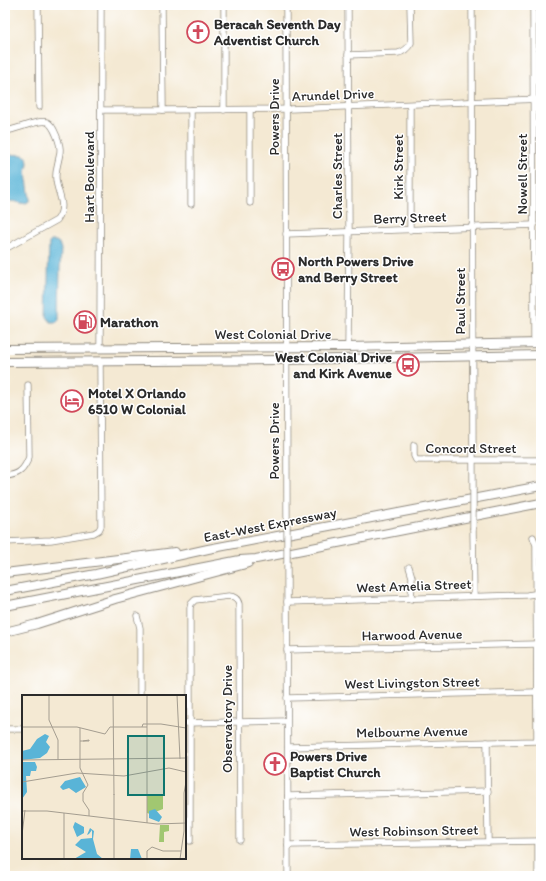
<svg xmlns="http://www.w3.org/2000/svg" width="546" height="881" viewBox="0 0 546 881" font-family="Itim,sans-serif">
<rect width="100%" height="100%" fill="#fff"/>
<filter id="ink" filterUnits="userSpaceOnUse"><feTurbulence type="fractalNoise" baseFrequency=".025" numOctaves="2"/><feDisplacementMap in="SourceGraphic" scale="8" xChannelSelector="R" yChannelSelector="G"/><feConvolveMatrix kernelMatrix="1 2 1 2 8 2 1 2 1" color-interpolation-filters="sRGB"/></filter>
<filter id="wash" filterUnits="userSpaceOnUse"><feTurbulence type="fractalNoise" baseFrequency=".012" numOctaves="4" result="noise"/><feDisplacementMap in="SourceGraphic" scale="16" xChannelSelector="R" yChannelSelector="G"/><feGaussianBlur stdDeviation="0.9" result="paint"/><feColorMatrix in="noise" values="0 0 0 0 0 0 0 0 0 0 0 0 0 0 0 0 0 1.4 0 .05"/><feComposite in="paint" operator="in"/></filter>
<g filter="url(#wash)">
<rect width="100%" height="100%" fill="#f4e9d3"/>
<g fill="#59b4d7" stroke="#427081">
<path d="M5,154L23,155L27,157L28,163L26,172L30,200C22,209 14,196 5,204Z"/>
<polygon points="51,241 56,241 59,243 61,249 60,268 59,312 59,319 57,322 51,322 47,317 49,243"/>
</g>
</g>
<g filter="url(#ink)">
<g fill="none" stroke-linecap="round" stroke-linejoin="round">
<g stroke="#908a7f" stroke-width="7">
<g id="minor">
<polyline points="38,5 39,107"/>
<polyline points="162,5 163,110"/>
<polyline points="286,5 287,527"/>
<polyline points="472,5 473,490"/>
<polyline points="533,5 534,343"/>
<path d="M348,55L398,53C404,52 408,48 411,43L410,5"/>
<polyline points="101,110 163,110 290,109 541,99"/>
<polyline points="191,110 191,204"/>
<polyline points="224,110 224,5"/>
<path d="M5,131C16,130 38,119 47,122C54,125 61,145 60,152C59,161 55,170 56,179C57,194 68,205 57,220L5,249"/>
<polyline points="250,203 250,110"/>
<polyline points="410,230 410,105"/>
<polyline points="286,234 534,225"/>
<polyline points="348,347 349,232 348,5"/>
<polyline points="100,349 101,5"/>
<polyline points="414,445 414,456 416,460 541,460"/>
<path d="M5,476C19,475 24,470 29,457L28,385"/>
<polyline points="473,529 474,596"/>
<polyline points="5,542 51,540 94,533 99,530 101,526 100,361"/>
<polyline points="287,563 288,876"/>
<polyline points="409,567 412,577 411,599"/>
<polyline points="287,602 527,595 541,593"/>
<polyline points="137,616 140,628 140,696"/>
<polyline points="287,650 537,644"/>
<polyline points="287,698 537,692"/>
<polyline points="185,723 287,721"/>
<polyline points="5,729 23,729"/>
<polyline points="487,742 488,842"/>
<polyline points="288,747 537,741 536,551 536,545 533,537"/>
<polyline points="288,796 488,791"/>
<path d="M190,841V608L191,604L195,600L229,596C234,596 238,599 239,604L240,840"/>
<polyline points="288,845 541,841"/>
<polyline points="538,876 538,841"/>
</g>
</g>
<g stroke="#908a7f" stroke-width="10">
<g id="highway">
<polyline points="5,349 348,347 541,343"/>
<polyline points="5,362 286,360 541,355"/>
<polyline points="5,573 175,552"/>
<polyline points="5,591 96,574 208,549 541,486"/>
<polyline points="5,606 240,560 256,559 541,503"/>
<polyline points="5,632 37,624 115,599 242,565 248,563"/>
</g>
</g>
<use href="#minor" stroke="#fff" stroke-width="5.5"/>
<use href="#highway" stroke="#fff" stroke-width="8"/>
<g stroke="#908a7f" stroke-width="7" stroke-linecap="butt">
<g id="minor-bridge">
<polyline points="473,490 473,529"/>
<polyline points="287,527 287,563"/>
</g>
</g>
<use href="#minor-bridge" stroke="#fff" stroke-width="5.5"/>
</g>
</g>
<defs>
<g id="church-ring" transform="scale(1.15)"><circle r="9.5" fill="#fff" stroke="#d1495b" stroke-width="1.5"/><path d="M-1.2-6h2.4v3.5h3.3v2.4h-3.3V6h-2.4V-.1h-3.3v-2.4h3.3Z" fill="#d1495b"/></g>
<g id="bus-ring" transform="scale(1.15)"><circle r="9.5" fill="#fff" stroke="#d1495b" stroke-width="1.5"/><path d="M-5-6H5V4H4V6H2V4H-2V6H-4V4H-5ZM-3.5-4V0h7V-4ZM-3.5 1.2v1.5H-2V1.2ZM2 1.2v1.5H3.5V1.2Z" fill="#d1495b"/></g>
<g id="fuel-ring" transform="scale(1.15)"><circle r="9.5" fill="#fff" stroke="#d1495b" stroke-width="1.5"/><path d="M-5.5-6h7V0h2V4h1.3V-2.5L3-4.5l.8-.8L6-3V5H2.5V1h-1V6h-7ZM-4.2-4.7v3.2H.2V-4.7Z" fill="#d1495b"/></g>
<g id="hotel-ring" transform="scale(1.15)"><circle r="9.5" fill="#fff" stroke="#d1495b" stroke-width="1.5"/><path d="M-6-4.5h1.5V1H6V5H4.5V3h-9V5H-6ZM-4 0a1.8 1.8 0 1 1 3.6 0ZM.5 0V-2.5h3Q6-2.5 6 0Z" fill="#d1495b"/></g>
</defs>
<g fill-rule="evenodd">
<use href="#church-ring" x="198" y="32"/>
<use href="#bus-ring" x="283" y="269"/>
<use href="#fuel-ring" x="85" y="322"/>
<use href="#bus-ring" x="408" y="365"/>
<use href="#hotel-ring" x="72" y="401"/>
<use href="#church-ring" x="275" y="764"/>
</g>
<g text-anchor="middle" dominant-baseline="central" stroke-width="3" stroke-linejoin="round" paint-order="stroke">
<g font-size="14" font-weight="bold" fill="#2b2b2b" stroke="#fff" text-anchor="start">
<text x="214" y="24">Beracah Seventh Day<tspan x="214" dy="16">Adventist Church</tspan></text>
<text x="298" y="261">North Powers Drive<tspan x="298" dy="16">and Berry Street</tspan></text>
<text x="100" y="322">Marathon</text>
<text x="392" y="357" text-anchor="end">West Colonial Drive<tspan x="392" dy="16">and Kirk Avenue</tspan></text>
<text x="88" y="393">Motel X Orlando<tspan x="88" dy="16">6510 W Colonial</tspan></text>
<text x="290" y="756">Powers Drive<tspan x="290" dy="16">Baptist Church</tspan></text>
</g>
<g font-size="14" fill="#2b2b2b" stroke="#fff">
<text transform="translate(333 95) rotate(-2)">Arundel Drive</text>
<text transform="translate(274 117) rotate(-90)">Powers Drive</text>
<text transform="translate(398 167) rotate(-90)">Kirk Street</text>
<text transform="translate(522 174) rotate(-90)">Nowell Street</text>
<text transform="translate(337 176) rotate(-90)">Charles Street</text>
<text transform="translate(89 177) rotate(-90)">Hart Boulevard</text>
<text transform="translate(410 218) rotate(-2)">Berry Street</text>
<text transform="translate(460 301) rotate(-90)">Paul Street</text>
<text x="273" y="334">West Colonial Drive</text>
<text transform="translate(274 441) rotate(-90)">Powers Drive</text>
<text x="471" y="448">Concord Street</text>
<text transform="translate(270 525) rotate(-11)">East-West Expressway</text>
<text transform="translate(414 586) rotate(-2)">West Amelia Street</text>
<text transform="translate(412 635) rotate(-1)">Harwood Avenue</text>
<text transform="translate(412 683) rotate(-1)">West Livingston Street</text>
<text transform="translate(227 719) rotate(-90)">Observatory Drive</text>
<text transform="translate(412 732) rotate(-1)">Melbourne Avenue</text>
<text transform="translate(414 831) rotate(-1)">West Robinson Street</text>
</g>
</g>
<g transform="translate(22 695)">
<rect width="164" height="164" fill="#f4e9d3"/>
<path d="M125,101H141V114L128,119L125,118ZM138,130H147V136L142,137V147H137Z" fill="#a1c771"/>
<path d="M23,39L27,41L24,47L28,52L25,58L18,63L0,65V56L8,54L15,44ZM0,67H13L15,72L14,76H9L8,81H4L5,97L0,104ZM58,82L64,92L54,98L47,93L41,95L38,92L43,86ZM133,114L140,122L137,127L127,123V116ZM53,127L62,132V138L55,142L51,132ZM68,133L72,136L71,144L75,159L81,164H52L64,157L53,150L59,144L70,143V135L67,139L65,140ZM109,154H116L120,164H108Z" fill="#59b4d7"/>
<path fill="none" stroke="#a49d90" stroke-width="1" d="M27,0V25L36,45V65M91,0L92,100M125,0V128M155,0L158,64M0,32H55L83,39L88,32H125M120,32L121,29H139L164,33M58,33V73L66,90L61,98V106L67,115V121M58,46H67V45L61,46M0,65L164,63M0,87L55,78L102,81L147,73L164,77M92,99V124M0,116H25L135,129L164,128M42,118V164M92,124V164M0,140L3,115M125,164V156L130,152L141,156H159M158,164L162,136V98L164,87"/>
<path fill="#0f766e" fill-opacity="0.15" stroke="#0f766e" stroke-width="2" d="M106,41H142V100H106Z"/>
<rect width="164" height="164" fill="none" stroke="#2b2b2b" stroke-width="2"/>
</g>
<rect width="546" height="881" fill="none" stroke="#fff" stroke-width="20"/>
</svg>
